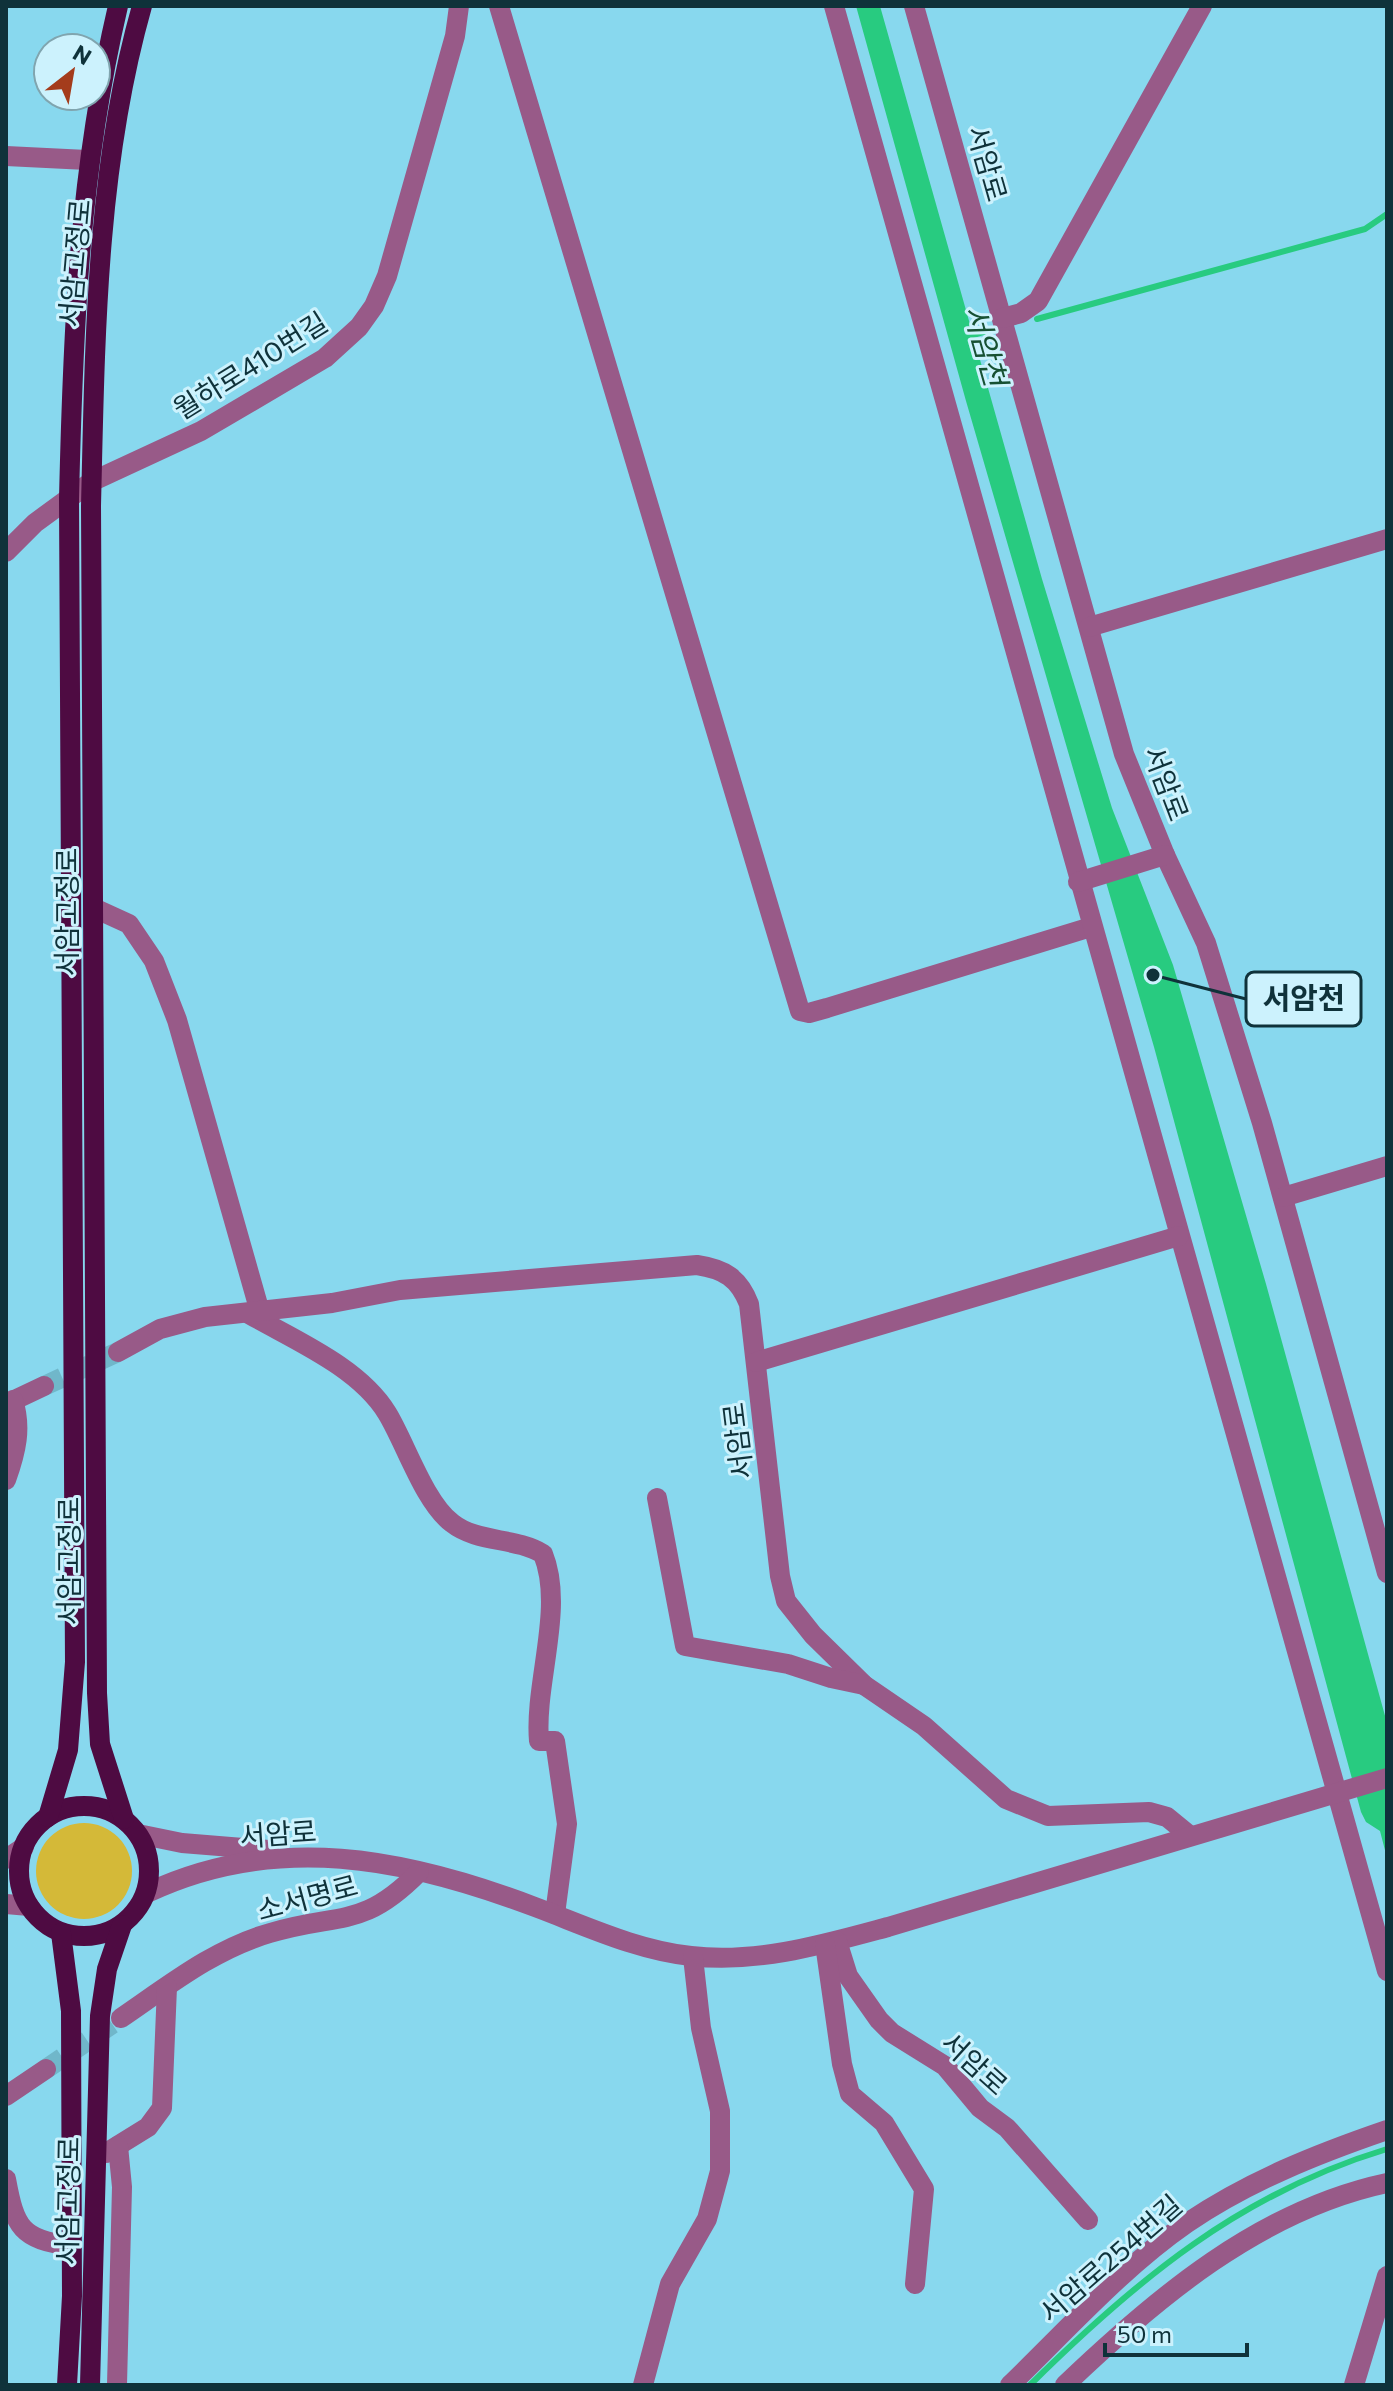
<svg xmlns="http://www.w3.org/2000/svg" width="1393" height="2391" viewBox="0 0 1393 2391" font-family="Commissioner,'Noto Sans KR',sans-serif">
<rect width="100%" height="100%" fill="#88d8ee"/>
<circle fill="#d4b938" cx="84" cy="1871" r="48"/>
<polygon fill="#28cb80" points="856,6 880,6 1042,579 1112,808 1173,965 1266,1284 1387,1723 1387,1858 1380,1831 1366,1822 1361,1812 1154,1047 966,401"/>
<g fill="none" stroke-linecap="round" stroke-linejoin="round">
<g stroke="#28cb80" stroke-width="6">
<polyline points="1037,319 1365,229 1387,214"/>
<polyline points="966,337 997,328"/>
<path d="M1030,2385C1136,2280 1241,2193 1387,2149"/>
</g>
<g stroke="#70b7ca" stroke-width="20" stroke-dasharray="20 10" stroke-linecap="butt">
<polyline points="44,1386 118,1352"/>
<polyline points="46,2069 121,2018"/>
</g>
<g stroke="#985a88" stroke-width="20">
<polyline points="499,6 800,1011 809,1013 827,1008 1091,927"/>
<polyline points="834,6 1387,1971"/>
<polyline points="914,6 1124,754 1165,855 1206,943 1262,1123 1387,1573"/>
<polyline points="6,156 87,160"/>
<polyline points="1003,318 1021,313 1038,301 1202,6"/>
<polyline points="6,552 35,523 91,482 201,431 325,358 359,327 374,306 387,276 455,36 459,6"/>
<polyline points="1089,627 1387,539"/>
<polyline points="1078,882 1165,855"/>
<polyline points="94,908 129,924 154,961 177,1020 260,1312"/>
<polyline points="1283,1197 1387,1166"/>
<path d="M249,1314C294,1340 359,1367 387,1413C405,1442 424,1502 452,1523C477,1543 515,1537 543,1554C565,1608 534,1683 539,1741H555L567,1824L555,1914"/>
<path d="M118,1352L160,1329L205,1317L332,1303L400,1290L697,1265C724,1269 739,1278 749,1304L780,1576L786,1601L813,1635L864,1685L924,1726L1006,1799L1048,1816L1149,1812L1167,1817L1189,1835"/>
<polyline points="756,1362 1179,1236"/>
<polyline points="6,1404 44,1386"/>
<path d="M6,1480C16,1452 22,1428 13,1400"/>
<polyline points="657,1498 685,1646 788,1664 831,1678 864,1685"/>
<polyline points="138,1834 182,1843 269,1850"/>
<polyline points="6,1859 24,1847"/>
<path d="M147,1893C276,1832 406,1858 535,1907C586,1926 636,1950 691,1956C757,1964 825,1944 888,1927L1387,1778"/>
<polyline points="6,1904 29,1906"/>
<polyline points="837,1941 848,1976 879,2020 892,2033 945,2066 980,2108 1007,2128 1088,2220"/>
<polyline points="825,1944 842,2064 850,2094 884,2123 924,2189 915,2284"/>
<path d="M121,2018C168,1986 214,1949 270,1933C339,1912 362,1930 419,1872"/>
<polyline points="6,2096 46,2069"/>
<polyline points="106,2153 148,2127 162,2108 167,1987"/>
<path d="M6,2179C15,2228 21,2239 71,2246"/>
<polyline points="117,2385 122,2187 118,2146"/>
<polyline points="643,2385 670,2284 707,2219 720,2171 720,2111 701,2028 693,1957"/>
<path d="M1010,2385C1067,2330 1122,2268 1187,2223C1249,2181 1317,2154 1387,2130"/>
<path d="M1065,2385C1156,2298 1260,2210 1387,2183"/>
<polyline points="1354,2385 1387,2276"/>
</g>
<g stroke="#4e0b42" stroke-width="20">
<circle cx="84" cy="1871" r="65"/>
<path d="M48,1817L68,1750L75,1662L69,499C73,328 79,173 118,6"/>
<path d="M124,1819L100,1744L97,1693L91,506C95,339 96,168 142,6"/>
<polyline points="61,1933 71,2011 72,2296 67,2385"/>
<polyline points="90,2385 100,2016 107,1969 122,1925"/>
</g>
</g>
<g text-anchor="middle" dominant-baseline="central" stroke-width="6" stroke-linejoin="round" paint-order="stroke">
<g font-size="28" fill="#0f323a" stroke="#ccf2fd">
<text transform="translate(988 163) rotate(74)">서암로</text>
<text transform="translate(74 263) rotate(-85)">서암고정로</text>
<text transform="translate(250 365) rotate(-32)">월하로410번길</text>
<text transform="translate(1167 783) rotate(69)">서암로</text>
<text transform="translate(66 912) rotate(-90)">서암고정로</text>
<text transform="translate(737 1441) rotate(-97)">서암로</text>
<text transform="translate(68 1561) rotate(-90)">서암고정로</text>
<text transform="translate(278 1833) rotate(-4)">서암로</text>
<text transform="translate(307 1897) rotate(-15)">소서명로</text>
<text transform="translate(975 2063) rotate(42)">서암로</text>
<text transform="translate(67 2201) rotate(-89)">서암고정로</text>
<text transform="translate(1110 2258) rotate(-41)">서암로254번길</text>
</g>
<g font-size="30" font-style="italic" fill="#175133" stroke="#ccf2fd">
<text transform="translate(987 345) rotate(74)">서암천</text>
</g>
</g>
<path fill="none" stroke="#0f323a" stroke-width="3" d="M1153 975L1246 999"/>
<circle fill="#0f323a" stroke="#ccf2fd" stroke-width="3" cx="1153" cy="975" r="8"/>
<rect fill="#ccf2fd" stroke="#0f323a" stroke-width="3" x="1246" y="972" width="115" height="54" rx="8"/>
<g font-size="30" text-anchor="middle" font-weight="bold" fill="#0f323a">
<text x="1304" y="1009">서암천</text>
</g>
<rect width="1393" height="2391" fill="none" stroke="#0f323a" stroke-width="16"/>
<g transform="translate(72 72) rotate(31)"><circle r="38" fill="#ccf2fd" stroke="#80a5af" stroke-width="2"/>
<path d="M0-6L14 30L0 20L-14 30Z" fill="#a43c1c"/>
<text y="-12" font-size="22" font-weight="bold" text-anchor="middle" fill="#0f323a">N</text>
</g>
<path d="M1105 2343v12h142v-12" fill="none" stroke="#0f323a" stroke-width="4"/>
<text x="1117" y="2343" font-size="24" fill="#0f323a" stroke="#ccf2fd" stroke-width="6" paint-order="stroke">50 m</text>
</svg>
